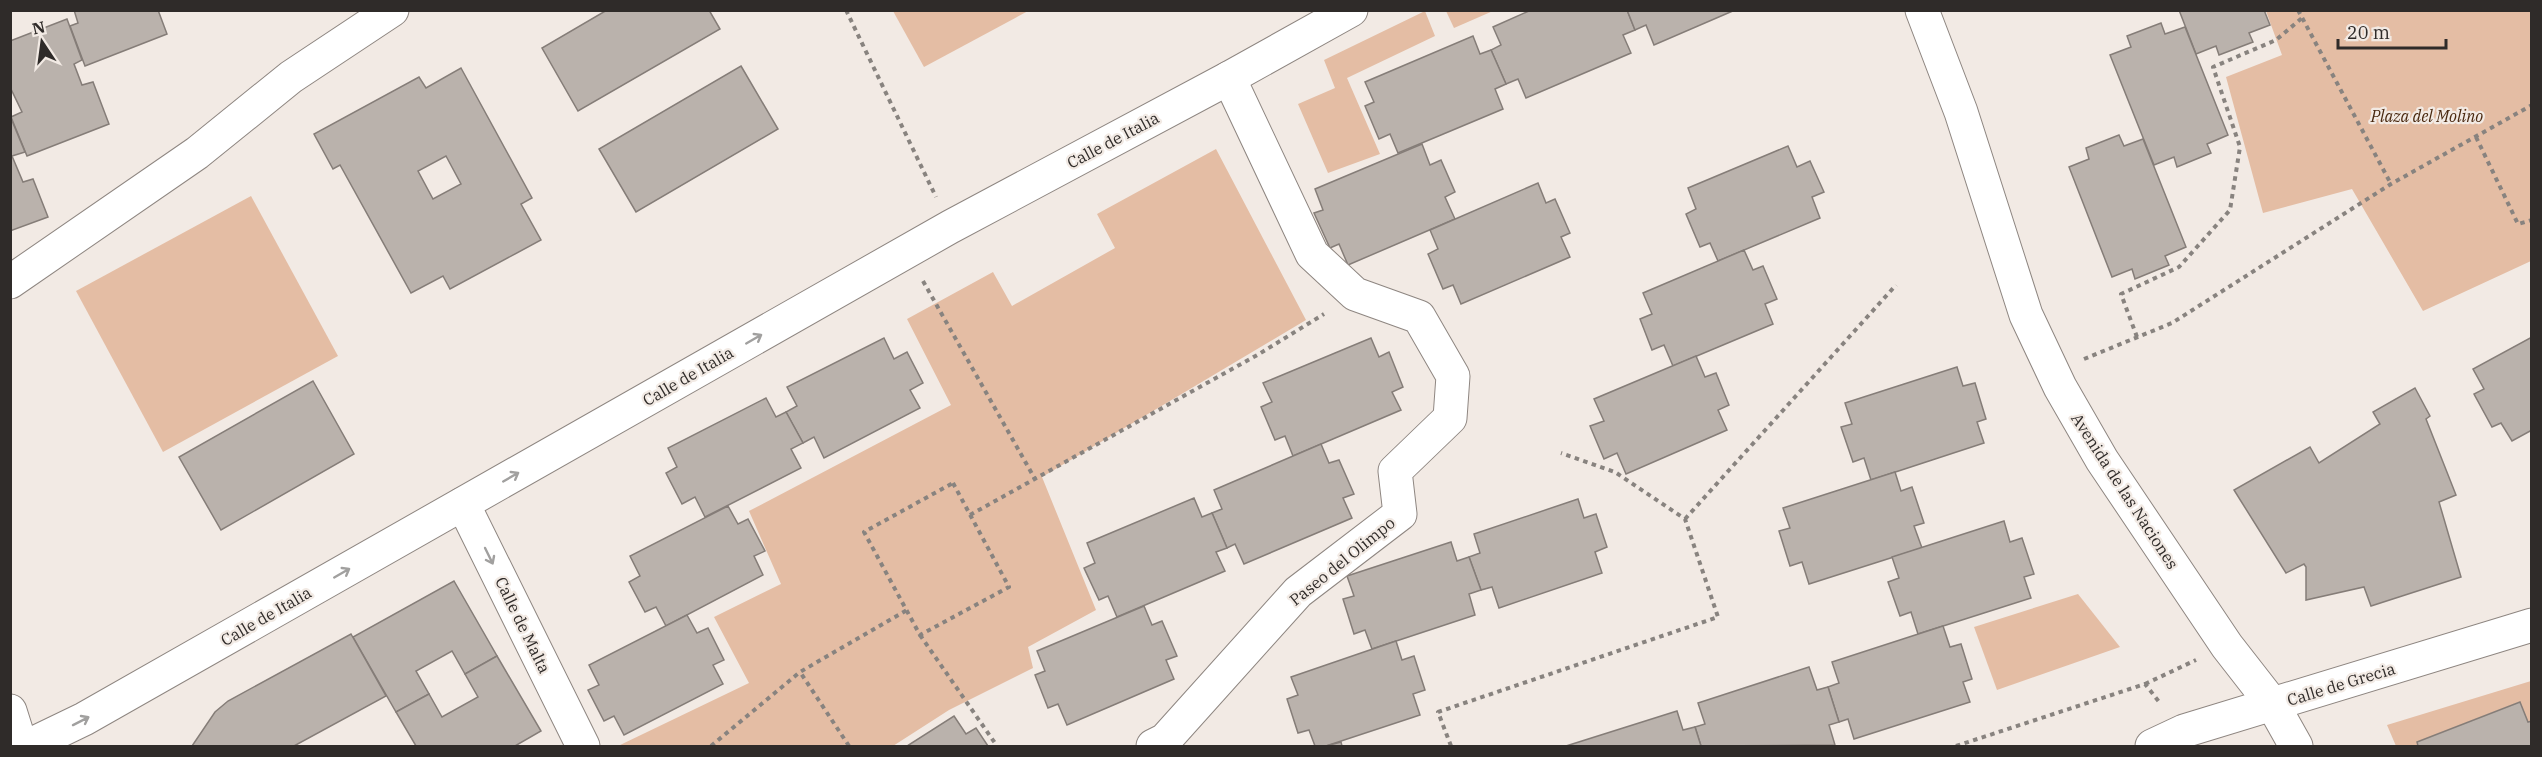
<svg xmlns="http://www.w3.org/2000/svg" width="2542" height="757" viewBox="0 0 2542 757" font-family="'IBM Plex Serif',serif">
<rect width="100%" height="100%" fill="#f2eae4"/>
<g fill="#e4bda4">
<polygon points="893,11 1028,11 924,67"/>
<polygon points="1425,11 1435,36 1347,78 1380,154 1328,173 1298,104 1335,88 1324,60"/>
<polygon points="1446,11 1493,11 1454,28"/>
<polygon points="2266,11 2531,11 2531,261 2423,311 2352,189 2263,213 2226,77 2282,55"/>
<polygon points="1216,149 1306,320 1042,477 1096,610 1028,647 1033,668 949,710 893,746 618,746 749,683 714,617 781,584 749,511 951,405 907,319 993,272 1012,306 1115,248 1097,214"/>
<polygon points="251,196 338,356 163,452 76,291"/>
<polygon points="2078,594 2120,647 1997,690 1974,627"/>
<polygon points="2531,681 2531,721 2528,722 2519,702 2417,742 2418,746 2396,746 2387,725"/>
</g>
<g fill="#bab2ac" stroke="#857d78" stroke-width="1.5" fill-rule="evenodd">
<polygon points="74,10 158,10 167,34 85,66 70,26 78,23"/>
<polygon points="607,10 709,10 720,29 578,111 542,48"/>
<polygon points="1531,10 1627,10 1635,30 1623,35 1631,53 1526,98 1518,79 1506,84 1491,50 1501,45 1493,27"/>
<polygon points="1627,10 1735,10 1654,45 1646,25 1635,30"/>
<polygon points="2179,10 2264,10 2270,25 2249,33 2253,42 2219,55 2216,46 2196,54"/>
<polygon points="67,19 82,60 74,64 82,85 93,82 109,124 27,156 11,117 22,112 10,87 10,41"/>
<polygon points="2161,23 2165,34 2185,27 2228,135 2207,144 2211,153 2177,167 2174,157 2154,165 2110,55 2131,47 2127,36"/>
<polygon points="1473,36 1480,54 1491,50 1506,84 1495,89 1503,109 1398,153 1390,134 1379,139 1365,106 1374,102 1365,82"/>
<polygon points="741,66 778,129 636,212 599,149"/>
<path d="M461,68L532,198L521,204L541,240L450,289L443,276L411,293L340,165L333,169L314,134L419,77L426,88ZM446,156L461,184L433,199L418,171Z"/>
<polygon points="10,116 25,152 12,156 23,182 33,179 48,217 10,231"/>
<polygon points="2119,135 2124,146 2143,139 2186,247 2165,256 2169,265 2135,279 2132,269 2112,277 2069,167 2089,159 2086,148"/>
<polygon points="1422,144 1430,165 1441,160 1455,192 1445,197 1455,219 1348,265 1339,244 1330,248 1314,213 1323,210 1315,189"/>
<polygon points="1788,146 1797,167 1810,161 1824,192 1812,197 1820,218 1718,261 1710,243 1700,247 1686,214 1696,209 1688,188"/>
<polygon points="1538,183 1546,203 1555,199 1570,233 1561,237 1570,257 1461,304 1453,285 1443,289 1428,254 1438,249 1430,230"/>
<polygon points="1744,250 1753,270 1763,266 1777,299 1765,304 1773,324 1673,366 1664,345 1652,350 1640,319 1652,314 1643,293"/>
<polygon points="2532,337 2532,430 2512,441 2501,423 2492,427 2474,394 2484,389 2473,369"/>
<polygon points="884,338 894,359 907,352 923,383 910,390 920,408 824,458 814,437 803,443 786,412 797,406 787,387"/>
<polygon points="1371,338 1379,357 1389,352 1403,387 1392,392 1401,410 1293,456 1285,436 1275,440 1261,407 1272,402 1263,383"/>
<polygon points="1696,356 1705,377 1716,373 1729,405 1718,410 1727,430 1626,474 1617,453 1604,459 1590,426 1604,421 1594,399"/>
<polygon points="1957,367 1963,386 1975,383 1986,419 1977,422 1984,443 1871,480 1864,458 1853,462 1841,427 1852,424 1845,403"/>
<polygon points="313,381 354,454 221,530 179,457"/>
<polygon points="2415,388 2430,416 2426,419 2456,495 2439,502 2461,577 2371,606 2364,587 2306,600 2306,567 2304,564 2286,573 2234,490 2310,447 2319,463 2380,424 2373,412"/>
<polygon points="766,398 776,417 786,412 803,443 791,449 801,468 705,517 695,497 682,504 666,473 677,467 668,448"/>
<polygon points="1321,444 1329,463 1339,460 1354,494 1343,498 1352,518 1244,564 1235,544 1227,548 1212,513 1222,509 1214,490"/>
<polygon points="1895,472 1901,491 1912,487 1924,523 1914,526 1922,548 1809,584 1802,562 1790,566 1779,531 1790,528 1783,508"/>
<polygon points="1194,498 1202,517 1212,513 1227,548 1216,552 1225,571 1117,617 1108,596 1099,600 1084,568 1095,563 1087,543"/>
<polygon points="1578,499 1584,518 1596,514 1607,547 1595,552 1602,573 1499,608 1492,587 1481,590 1469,557 1480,553 1474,534"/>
<polygon points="728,506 738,524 748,519 765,551 754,556 763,575 666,626 656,607 645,612 629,582 640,576 630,556"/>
<polygon points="2004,521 2010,542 2022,538 2034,574 2024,577 2031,598 1918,634 1911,612 1900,616 1888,582 1899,578 1892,557"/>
<polygon points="1451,542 1457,561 1469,557 1481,590 1469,594 1475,615 1372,649 1365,630 1354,634 1343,599 1354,596 1347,576"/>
<polygon points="454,581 497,656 465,674 452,651 416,671 429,694 396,712 353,637"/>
<polygon points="1144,606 1152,625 1162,621 1177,656 1166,660 1174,679 1067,725 1058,704 1048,708 1035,675 1045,671 1037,651"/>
<polygon points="687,615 697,633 708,628 724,660 713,665 723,684 624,735 614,716 604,721 588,690 599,685 589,665"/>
<polygon points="1943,626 1950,647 1961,644 1972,679 1963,682 1970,702 1854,739 1848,719 1839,722 1828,687 1839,683 1832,662"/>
<polygon points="351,634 386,696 294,746 192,746 215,712 228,701"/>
<polygon points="1396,641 1402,660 1414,656 1425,690 1413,694 1420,715 1326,746 1315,746 1309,730 1298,733 1287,699 1298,695 1291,677"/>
<polygon points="497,656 541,731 515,746 416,746 396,712 429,694 442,717 478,697 465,674"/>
<polygon points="1809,667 1817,690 1828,687 1839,722 1829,725 1835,745 1701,746 1695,727 1705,724 1698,703"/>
<polygon points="2520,702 2528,722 2532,721 2532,746 2418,746 2417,742"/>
<polygon points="1677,711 1683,730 1695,727 1701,746 1566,746"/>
<polygon points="954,716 966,734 976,728 988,746 907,746"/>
<polygon points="1341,742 1342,746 1326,746"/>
</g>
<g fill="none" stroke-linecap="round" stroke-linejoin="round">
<g stroke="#8e8681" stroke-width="35">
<g id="minor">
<polyline points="1922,10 1961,112 2026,315 2060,387 2102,460 2227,646 2273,705 2296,746"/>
<polyline points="10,282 197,153 291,77 392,10"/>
<polyline points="463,504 583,746"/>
<polyline points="28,746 84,719 950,227 1229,78 1351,10"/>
<polyline points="1153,746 1165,740 1298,592 1400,514 1395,471 1450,418 1453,376 1419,317 1355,294 1312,254 1229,78"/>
<polyline points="2152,746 2184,731 2532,625"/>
</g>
</g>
<g stroke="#8e8681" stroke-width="35">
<polyline id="major" points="10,711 21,746"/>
</g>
<g stroke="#88837f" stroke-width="4" stroke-dasharray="4.5 4.5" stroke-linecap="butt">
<polyline points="846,10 936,197"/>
<polyline points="2298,10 2391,184"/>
<polyline points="2476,137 2518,224 2532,220"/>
<polyline points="923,281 1035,479"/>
<polyline points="2137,337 2121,294 2179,267 2230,210 2240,147 2213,67 2276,40 2302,18"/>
<polyline points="2084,359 2172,323 2391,184 2532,105"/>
<polygon points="953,483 1009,587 920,635 864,532"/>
<polyline points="970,515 1259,354 1324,314"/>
<polyline points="1685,519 1896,285"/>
<polyline points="920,635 997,746"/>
<polyline points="2145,684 2196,660"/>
<polyline points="711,746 800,672"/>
<polyline points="849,746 800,672 907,610"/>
<polyline points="1451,746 1438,712 1718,617 1685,519 1615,472 1561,453"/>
<polyline points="1956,746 2145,684 2160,703"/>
</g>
<use href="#minor" stroke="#fff" stroke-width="33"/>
<use href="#major" stroke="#fff" stroke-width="33"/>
</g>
<defs><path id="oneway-shaft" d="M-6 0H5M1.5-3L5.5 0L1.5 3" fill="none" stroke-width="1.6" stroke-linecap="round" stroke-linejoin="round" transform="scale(1.5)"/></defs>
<g stroke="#a1a09f">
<use href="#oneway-shaft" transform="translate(754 339) rotate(-30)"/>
<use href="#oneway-shaft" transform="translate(511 477) rotate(-30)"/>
<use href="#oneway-shaft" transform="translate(489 556) rotate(64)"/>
<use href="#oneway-shaft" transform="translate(342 573) rotate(-30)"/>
<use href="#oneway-shaft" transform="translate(81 721) rotate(-27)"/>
</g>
<g text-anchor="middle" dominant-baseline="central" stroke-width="4.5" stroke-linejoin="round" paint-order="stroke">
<g font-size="16" font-style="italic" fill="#49280f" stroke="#f2eae4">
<text x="2427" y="116">Plaza del Molino</text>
</g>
<g font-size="16" fill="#2f2b29" stroke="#f2eae4">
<text transform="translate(1113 140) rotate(-28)">Calle de Italia</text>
<text transform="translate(688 376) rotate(-30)">Calle de Italia</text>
<text transform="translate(2125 491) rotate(57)">Avenida de las Naciones</text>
<text transform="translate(1342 561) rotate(-39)">Paseo del Olimpo</text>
<text transform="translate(266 616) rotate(-30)">Calle de Italia</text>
<text transform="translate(523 625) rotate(64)">Calle de Malta</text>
<text transform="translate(2341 684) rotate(-17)">Calle de Grecia</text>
</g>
</g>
<rect width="2542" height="757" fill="none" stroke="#2f2b29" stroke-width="24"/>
<g transform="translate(42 42) rotate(347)" stroke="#f2eae4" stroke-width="4.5" paint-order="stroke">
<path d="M0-4.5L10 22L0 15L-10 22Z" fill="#2f2b29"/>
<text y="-9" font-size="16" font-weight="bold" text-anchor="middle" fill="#2f2b29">N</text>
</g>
<path d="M2338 39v9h108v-9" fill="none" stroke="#2f2b29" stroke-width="3"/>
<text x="2347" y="39" font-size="18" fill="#2f2b29" stroke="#f2eae4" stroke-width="4.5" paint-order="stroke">20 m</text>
</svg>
